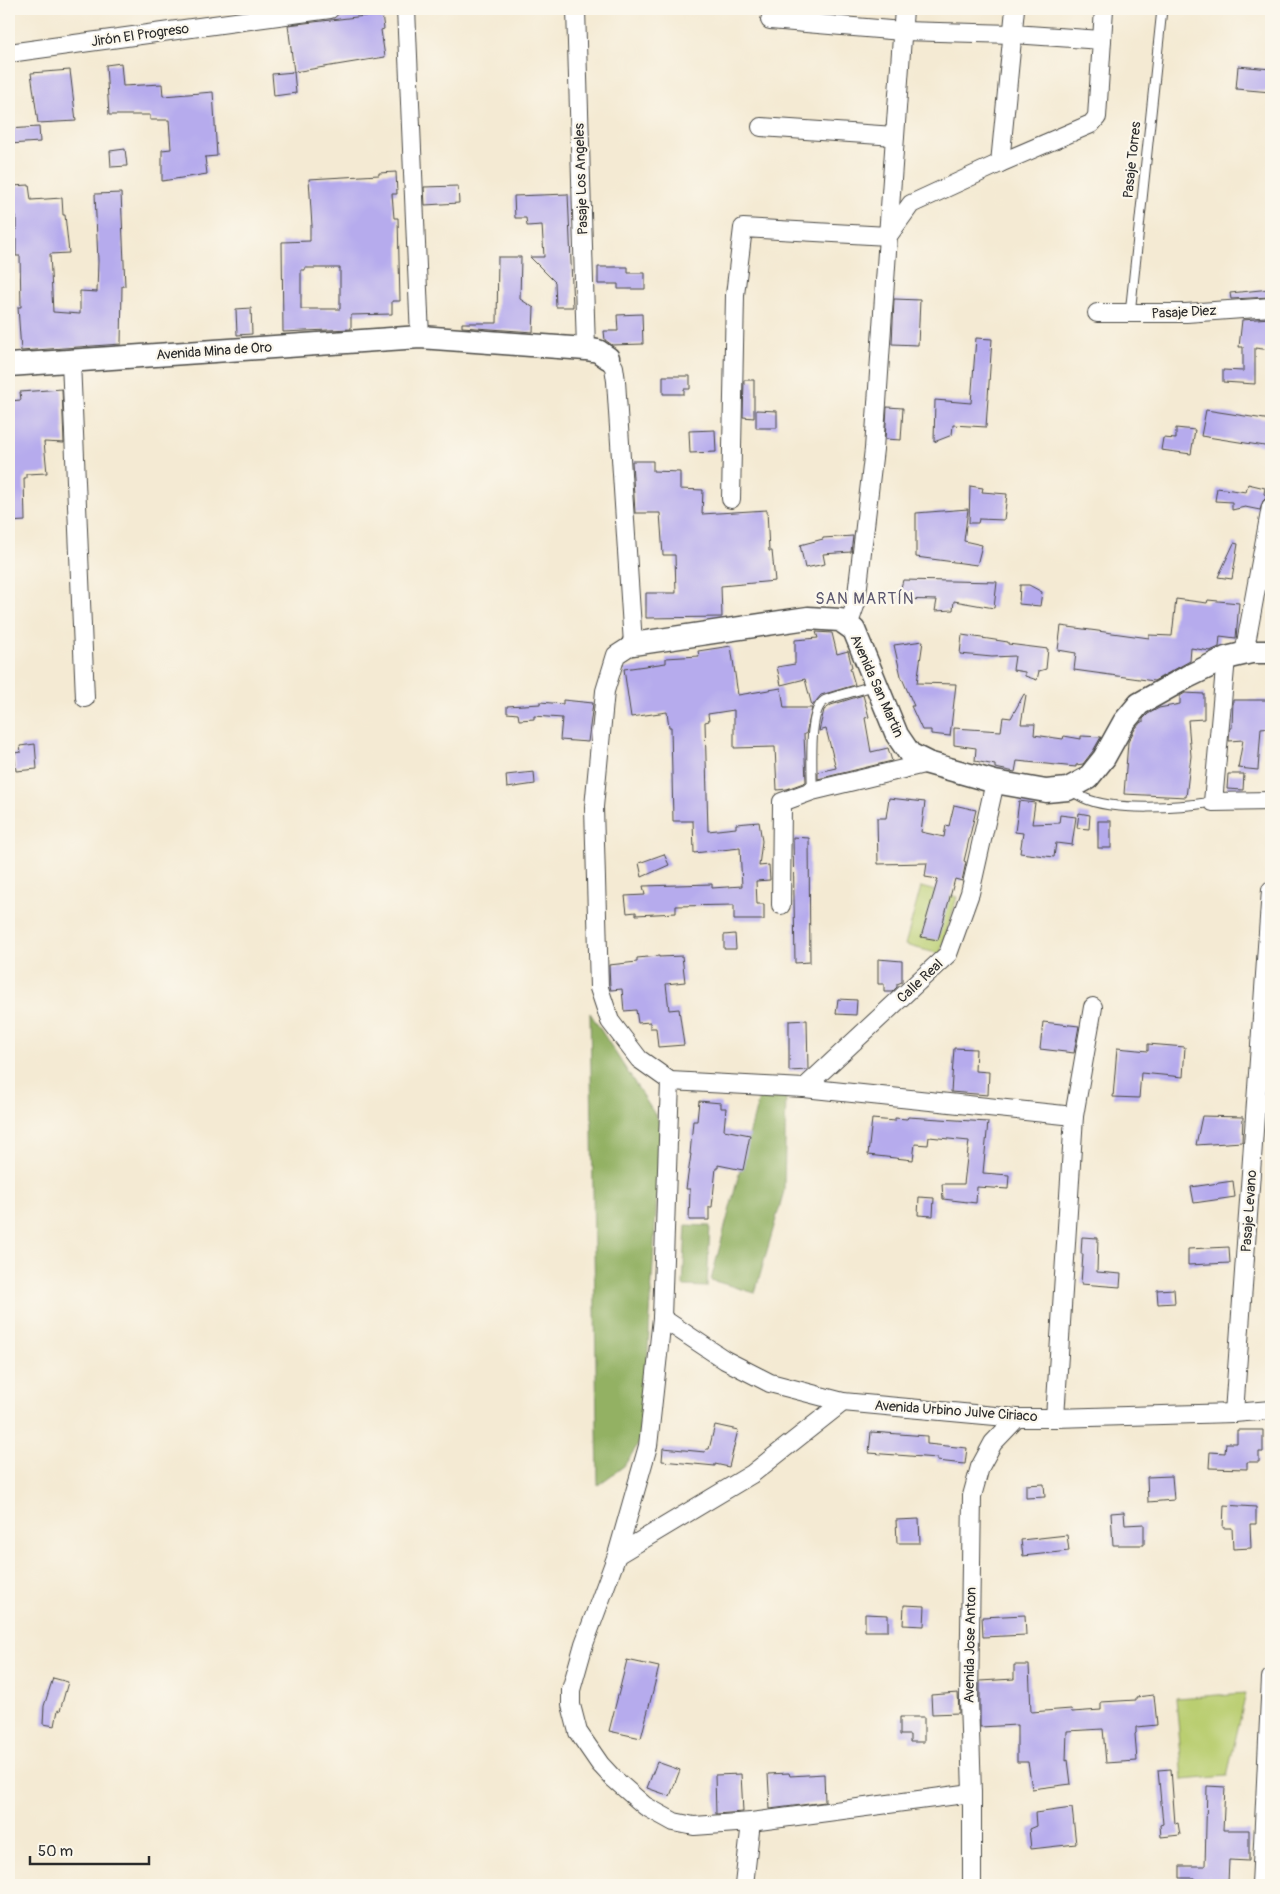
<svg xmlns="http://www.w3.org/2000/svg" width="1280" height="1894" viewBox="0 0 1280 1894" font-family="Pangolin,sans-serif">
<rect width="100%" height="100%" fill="#fbf7ec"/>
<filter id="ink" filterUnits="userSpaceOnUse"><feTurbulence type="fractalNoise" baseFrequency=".02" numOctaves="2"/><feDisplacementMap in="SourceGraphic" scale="10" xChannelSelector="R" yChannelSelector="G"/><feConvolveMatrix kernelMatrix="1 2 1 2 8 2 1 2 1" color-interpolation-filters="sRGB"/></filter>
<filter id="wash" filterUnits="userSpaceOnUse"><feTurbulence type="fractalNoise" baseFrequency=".0096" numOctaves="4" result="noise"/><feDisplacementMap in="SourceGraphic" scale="20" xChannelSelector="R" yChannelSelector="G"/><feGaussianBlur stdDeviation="1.12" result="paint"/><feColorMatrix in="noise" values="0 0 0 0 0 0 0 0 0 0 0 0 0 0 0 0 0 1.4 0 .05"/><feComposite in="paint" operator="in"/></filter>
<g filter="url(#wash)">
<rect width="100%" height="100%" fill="#f4ead3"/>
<g fill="#bace71" stroke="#727c4e">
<polygon points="921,887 957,897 940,954 905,945"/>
<polygon points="1246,1693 1227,1776 1183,1780 1176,1698"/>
</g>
<g fill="#93b163" stroke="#5f6e47">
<polygon points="590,1013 661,1124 643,1437 624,1466 598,1485"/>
<polygon points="760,1094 786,1094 784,1191 755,1293 711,1280"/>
<polygon points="686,1225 710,1226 707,1287 683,1286"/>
</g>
<g id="blocks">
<g fill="#b6abed" fill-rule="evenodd">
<polygon points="382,14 384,29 381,30 385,57 294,72 288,25"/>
<polygon points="121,63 123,86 162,84 163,96 213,92 217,156 205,157 207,174 162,181 162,150 171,149 169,120 150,120 150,115 109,115 106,65"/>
<polygon points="1238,66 1271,69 1271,92 1236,89"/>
<polygon points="70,70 76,121 38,123 31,73"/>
<polygon points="294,72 296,93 274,96 272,74"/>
<polygon points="39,127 40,142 9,144 9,129"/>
<polygon points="125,149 127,166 111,167 110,151"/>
<path d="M396,172L397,194H392L394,218H398L400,301H392V314L351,315V329L283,332L282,242L310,241V226H312L309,179L379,175V173ZM305,268H340V309H301V270H305Z"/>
<polygon points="29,185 31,200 62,198 63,215 65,215 69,253 50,254 53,312 80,314 80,291 97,292 98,261 95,194 121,193 125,286 122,286 121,344 21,351 18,307 21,307 20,256 16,256 16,216 14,217 12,186"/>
<polygon points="458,186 459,203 425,205 424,187"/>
<polygon points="568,194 573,307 556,307 555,282 530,257 544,257 542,225 527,226 526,218 515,218 514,196"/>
<polygon points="498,257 521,257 520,299 534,308 533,332 462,327 462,323 497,323"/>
<polygon points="598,267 628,267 628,273 645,273 645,289 618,289 618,284 598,284"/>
<polygon points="1271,289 1271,297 1231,299 1230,293"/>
<polygon points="894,299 920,300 918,345 892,344"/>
<polygon points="251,308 252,334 237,335 236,309"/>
<polygon points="642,314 643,344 612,345 605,340 604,331 618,331 617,315"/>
<polygon points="1271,318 1271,350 1255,348 1255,384 1223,382 1223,370 1243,371 1243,347 1239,347 1242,320"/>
<polygon points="976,338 992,339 986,427 953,425 952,435 934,442 935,400 971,403"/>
<polygon points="663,376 690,376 690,389 684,389 684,394 663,394"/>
<polygon points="744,380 754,380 754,418 743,417"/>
<polygon points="62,389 64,443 44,442 47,473 26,474 26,478 24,478 25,521 9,522 9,401 21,400 20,392"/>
<polygon points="887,407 903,408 901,440 885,439"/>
<polygon points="756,410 777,411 777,428 756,428"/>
<polygon points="1206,410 1271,420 1271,447 1201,436"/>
<polygon points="1176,428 1195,430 1191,454 1161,450 1163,438 1176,439"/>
<polygon points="715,430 716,452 690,453 689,431"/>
<polygon points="632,461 653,461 653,471 680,472 680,489 703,490 702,514 767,510 769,551 772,551 775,581 721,586 722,617 646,618 646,593 676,593 675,555 663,555 660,513 635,513"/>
<polygon points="1248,484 1265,488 1264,494 1266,495 1266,498 1263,501 1260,510 1245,507 1232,510 1232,502 1215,501 1217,488 1246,492"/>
<polygon points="970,486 983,488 982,492 1007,494 1004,520 979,519 978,523 969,523"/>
<polygon points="968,509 964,541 982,545 977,565 916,557 916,513"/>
<polygon points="853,536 851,552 823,554 825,564 805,568 800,545 823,539 823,538"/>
<polygon points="1234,543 1238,544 1232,579 1218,577"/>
<polygon points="903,580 997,582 994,608 954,601 953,610 935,611 937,600 898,599"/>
<polygon points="1020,585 1029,585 1042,592 1040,606 1019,604"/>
<polygon points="1176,599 1207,603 1208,600 1239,603 1236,638 1220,636 1219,647 1210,651 1191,648 1190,661 1154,681 1074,670 1076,653 1058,650 1061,626 1149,638 1149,635 1172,636"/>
<polygon points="816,632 832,633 837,654 848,651 852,667 850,668 855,685 821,695 812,706 805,679 781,685 777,667 795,664 795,640 818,638"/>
<polygon points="962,635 1008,642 1008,644 1048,649 1046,669 1039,671 1037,680 1025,676 1025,672 1013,670 1015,656 992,657 960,654"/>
<polygon points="923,641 917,683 956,684 950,736 931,734 931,730 922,730 911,706 914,706 901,676 894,645"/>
<polygon points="731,646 738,695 781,688 784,708 812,708 806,734 804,734 806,782 787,789 777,790 775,747 734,748 734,710 708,714 709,721 705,722 708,831 736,828 736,824 759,822 762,841 759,866 769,865 770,880 756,881 757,904 764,904 764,920 734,920 734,905 676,906 676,913 636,915 636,912 627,913 625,896 645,895 643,886 712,884 712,888 742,886 740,848 694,853 693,821 673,821 671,727 669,727 667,712 631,717 624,669 666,663 666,658 699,656 698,651"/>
<polygon points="1185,693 1204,694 1204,719 1188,720 1191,756 1186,797 1124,794 1128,742 1135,729 1141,722 1143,722 1143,719 1148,714 1159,708 1180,704 1180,696"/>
<polygon points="1024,694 1026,695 1021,724 1035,724 1034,735 1063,739 1064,736 1081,739 1081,736 1101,737 1093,751 1083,764 1076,765 1076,767 1017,761 1015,772 995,768 995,765 975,761 976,748 954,745 954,728 1001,731 1003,717 1011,718"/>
<polygon points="863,695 869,717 865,718 871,752 888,748 892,761 818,779 818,772 836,768 826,729 819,731 824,710 831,705"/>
<polygon points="563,700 593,703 588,742 560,740 562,718 534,716 534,719 519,720 518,714 507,713 507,706 540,704 540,702 563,704"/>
<polygon points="1233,700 1271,700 1271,727 1261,728 1258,770 1238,768 1243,740 1229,741 1230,728 1232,728"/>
<polygon points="35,744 37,769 16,771 14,753 21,752 20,746"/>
<polygon points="534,772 535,784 507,788 506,775"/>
<polygon points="1228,774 1244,774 1243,790 1227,789"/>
<polygon points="889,798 925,802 921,832 944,837 946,825 949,826 954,805 976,810 964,861 966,862 962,881 955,879 938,940 921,937 938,879 925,877 927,863 878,864 877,818 886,818"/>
<polygon points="1019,801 1035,803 1032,824 1059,823 1060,815 1076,817 1072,845 1056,843 1054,857 1020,853 1023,833 1015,832"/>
<polygon points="1079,813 1090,815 1089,829 1077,828"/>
<rect x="1098" y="821" width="13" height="27"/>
<polygon points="793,837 809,838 810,962 795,963"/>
<polygon points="664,854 669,865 642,877 639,863"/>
<polygon points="735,934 736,949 724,949 724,935"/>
<polygon points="659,956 659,957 682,956 685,982 666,984 669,1010 679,1009 684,1045 658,1047 656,1028 650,1028 650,1022 638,1023 636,1010 624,1011 622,989 611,990 610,986 609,965 637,962 637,958"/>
<polygon points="878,959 902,961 902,982 897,984 897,987 892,992 884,992 884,984 878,984"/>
<polygon points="838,999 857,1000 856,1015 836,1014"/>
<polygon points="807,1020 808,1070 789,1071 789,1021"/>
<polygon points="1043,1022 1079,1026 1074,1053 1040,1049"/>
<polygon points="1148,1044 1185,1047 1183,1077 1141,1073 1139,1098 1113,1097 1117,1048 1148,1051"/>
<polygon points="954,1048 976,1049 975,1071 989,1072 988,1095 951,1092"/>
<polygon points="699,1101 721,1103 721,1108 726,1108 724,1130 750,1135 743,1170 718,1165 718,1168 716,1168 712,1207 709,1207 709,1220 689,1220 690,1189 686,1189 691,1154 690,1154 693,1121 697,1121"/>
<polygon points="1202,1116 1243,1117 1242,1142 1196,1145"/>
<polygon points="908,1117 988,1122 983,1173 1009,1175 1008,1189 977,1187 976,1203 943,1199 942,1184 964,1184 969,1141 929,1137 928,1145 915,1144 913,1160 868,1155 872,1119 895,1121 895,1118 907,1119"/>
<polygon points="1233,1181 1235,1197 1194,1203 1191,1187"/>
<polygon points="919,1197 934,1198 933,1216 918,1215"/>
<polygon points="1082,1237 1098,1238 1097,1272 1121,1274 1120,1287 1081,1284 1083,1254 1081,1254"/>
<polygon points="1229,1247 1230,1263 1188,1265 1188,1249"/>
<polygon points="1174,1289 1175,1303 1158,1304 1157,1290"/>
<polygon points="715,1425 738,1430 729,1467 715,1464 715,1466 662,1461 663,1448 705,1452 706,1449 709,1449"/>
<polygon points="1237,1430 1263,1430 1263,1452 1259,1452 1259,1462 1247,1462 1247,1469 1209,1468 1210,1452 1225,1453 1226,1443 1237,1443"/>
<polygon points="871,1432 927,1436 927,1444 967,1448 965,1464 937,1461 937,1458 869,1453"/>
<polygon points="1172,1476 1174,1500 1148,1502 1147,1477"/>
<polygon points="1044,1484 1045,1497 1026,1498 1026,1485"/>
<polygon points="1224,1505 1256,1507 1256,1524 1250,1524 1251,1548 1233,1549 1232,1528 1223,1528"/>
<polygon points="1124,1512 1125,1525 1144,1524 1144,1545 1113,1545 1111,1513"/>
<polygon points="919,1519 920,1543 897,1543 896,1520"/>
<polygon points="1067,1535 1069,1551 1023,1556 1021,1540"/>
<polygon points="904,1605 925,1606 924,1626 903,1625"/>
<polygon points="865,1614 888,1615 888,1631 865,1631"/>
<polygon points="1025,1615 1026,1635 983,1637 982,1617"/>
<polygon points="627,1660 659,1667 641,1738 609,1731"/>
<polygon points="1014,1665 1029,1665 1031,1712 1071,1709 1072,1712 1101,1710 1101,1702 1136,1700 1136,1697 1154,1695 1157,1725 1136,1727 1136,1733 1135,1734 1137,1761 1106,1763 1103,1729 1067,1731 1066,1761 1068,1760 1071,1784 1032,1789 1028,1762 1017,1762 1017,1725 980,1727 980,1681 1014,1679"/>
<polygon points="53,1678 68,1682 60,1711 58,1710 55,1726 43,1724 44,1706"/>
<polygon points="958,1693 959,1713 932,1714 931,1695"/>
<polygon points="900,1717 924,1717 924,1742 910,1742 910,1735 900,1735"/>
<polygon points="657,1762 680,1770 670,1796 647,1788"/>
<polygon points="1171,1769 1175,1824 1178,1823 1180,1835 1161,1837 1160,1825 1163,1824 1158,1770"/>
<polygon points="789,1773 790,1776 824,1774 825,1802 770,1809 768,1774"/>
<polygon points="741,1774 743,1812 716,1814 715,1775"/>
<polygon points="1207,1786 1225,1787 1223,1830 1249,1830 1249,1861 1229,1860 1228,1883 1198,1882 1195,1878 1180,1878 1180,1866 1205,1866"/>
<polygon points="1072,1808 1076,1844 1031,1849 1029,1829 1036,1826 1035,1813"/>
</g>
</g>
</g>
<g filter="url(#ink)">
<use href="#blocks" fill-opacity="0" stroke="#494844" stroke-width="1"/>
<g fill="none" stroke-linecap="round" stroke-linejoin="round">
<g stroke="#494844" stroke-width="11">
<g id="service">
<polyline points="1130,314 1162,9"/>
<path d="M1071,790C1075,793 1080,796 1084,798C1114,812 1181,807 1213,802"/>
<path d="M812,791C813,772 807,712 824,701C833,696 864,689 876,685"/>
</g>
</g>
<g stroke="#494844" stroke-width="20">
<g id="minor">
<polyline points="406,9 420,337"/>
<polyline points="576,9 586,349"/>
<polyline points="770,20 902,31 1013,34 1102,40"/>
<polyline points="9,53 330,9"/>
<polyline points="761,127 895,136"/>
<polyline points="1000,163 1015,9"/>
<polyline points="1097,313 1186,313 1271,307"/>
<polyline points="608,358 614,367 616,381 633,644 616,655 605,691 594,807 599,988 610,1021 639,1059 670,1081 804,1088 1074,1116"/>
<polyline points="71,361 85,698"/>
<polyline points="731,499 735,295 743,228 888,236 904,9"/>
<polyline points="848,626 856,603 874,449 888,236 911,204 1000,163 1091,124 1097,117 1104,9"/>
<polyline points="1244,654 1271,507"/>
<polyline points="1226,658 1213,802 1271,801"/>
<polyline points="781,905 782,802 812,791 928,763"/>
<polyline points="670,1081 662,1318 648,1446 617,1555 584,1644 571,1690 571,1705 578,1732 600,1764 613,1778 645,1806 674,1822 694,1826 751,1822 972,1793"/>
<polyline points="804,1088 948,954 970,893 995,782"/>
<polyline points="662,1318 725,1360 770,1383 843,1402 1017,1418 1055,1418 1234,1413 1271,1410"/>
<polyline points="1234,1413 1271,890"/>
<polyline points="1055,1418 1074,1116 1093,1007"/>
<polyline points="617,1555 752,1474 843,1402"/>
<polyline points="744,1885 751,1822"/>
<polyline points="972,1885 972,1793 969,1700 972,1496 980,1467 993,1443 1017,1418"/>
<polyline points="1261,1885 1271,1678"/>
</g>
</g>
<g stroke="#494844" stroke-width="25">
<g id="tertiary">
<polyline points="9,365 420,337 586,349 598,351 608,358"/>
<polyline points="633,644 808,618 840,620 854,630 897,735 910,754 928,763 995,782 1046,791 1068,789 1088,778 1104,758 1124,722 1139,704 1187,677 1226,658 1251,652 1271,652"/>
</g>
</g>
<use href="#service" stroke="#fff" stroke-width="9"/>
<use href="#minor" stroke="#fff" stroke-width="18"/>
<use href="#tertiary" stroke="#fff" stroke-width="22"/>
</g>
</g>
<g text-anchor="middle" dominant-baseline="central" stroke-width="4.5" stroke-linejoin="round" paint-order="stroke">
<g font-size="14" fill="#2b2b2b" stroke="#fbf7ec">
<text transform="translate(140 35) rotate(-8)">Jirón El Progreso</text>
<text transform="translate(1132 160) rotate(-84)">Pasaje Torres</text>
<text transform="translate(581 179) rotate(-92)">Pasaje Los Angeles</text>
<text transform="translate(1184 312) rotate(-3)">Pasaje Diez</text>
<text transform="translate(214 351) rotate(-4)">Avenida Mina de Oro</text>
<text transform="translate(877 686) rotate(66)">Avenida San Martin</text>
<text transform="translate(920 981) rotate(-43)">Calle Real</text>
<text transform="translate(1249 1211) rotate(-86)">Pasaje Levano</text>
<text transform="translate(956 1411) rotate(4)">Avenida Urbino Julve Ciriaco</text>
<text transform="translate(970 1645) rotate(-89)">Avenida Jose Anton</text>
</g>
<g font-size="16" letter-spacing="1" fill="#5c586f" stroke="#fbf7ec">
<text x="865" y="599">SAN MARTÍN</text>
</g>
</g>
<rect width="1280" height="1894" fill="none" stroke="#fbf7ec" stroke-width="30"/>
<path d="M30 1856v8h119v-8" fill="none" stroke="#2b2b2b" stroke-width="2.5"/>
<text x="38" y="1856" font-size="15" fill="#2b2b2b" stroke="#fbf7ec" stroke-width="4" paint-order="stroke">50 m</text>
</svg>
